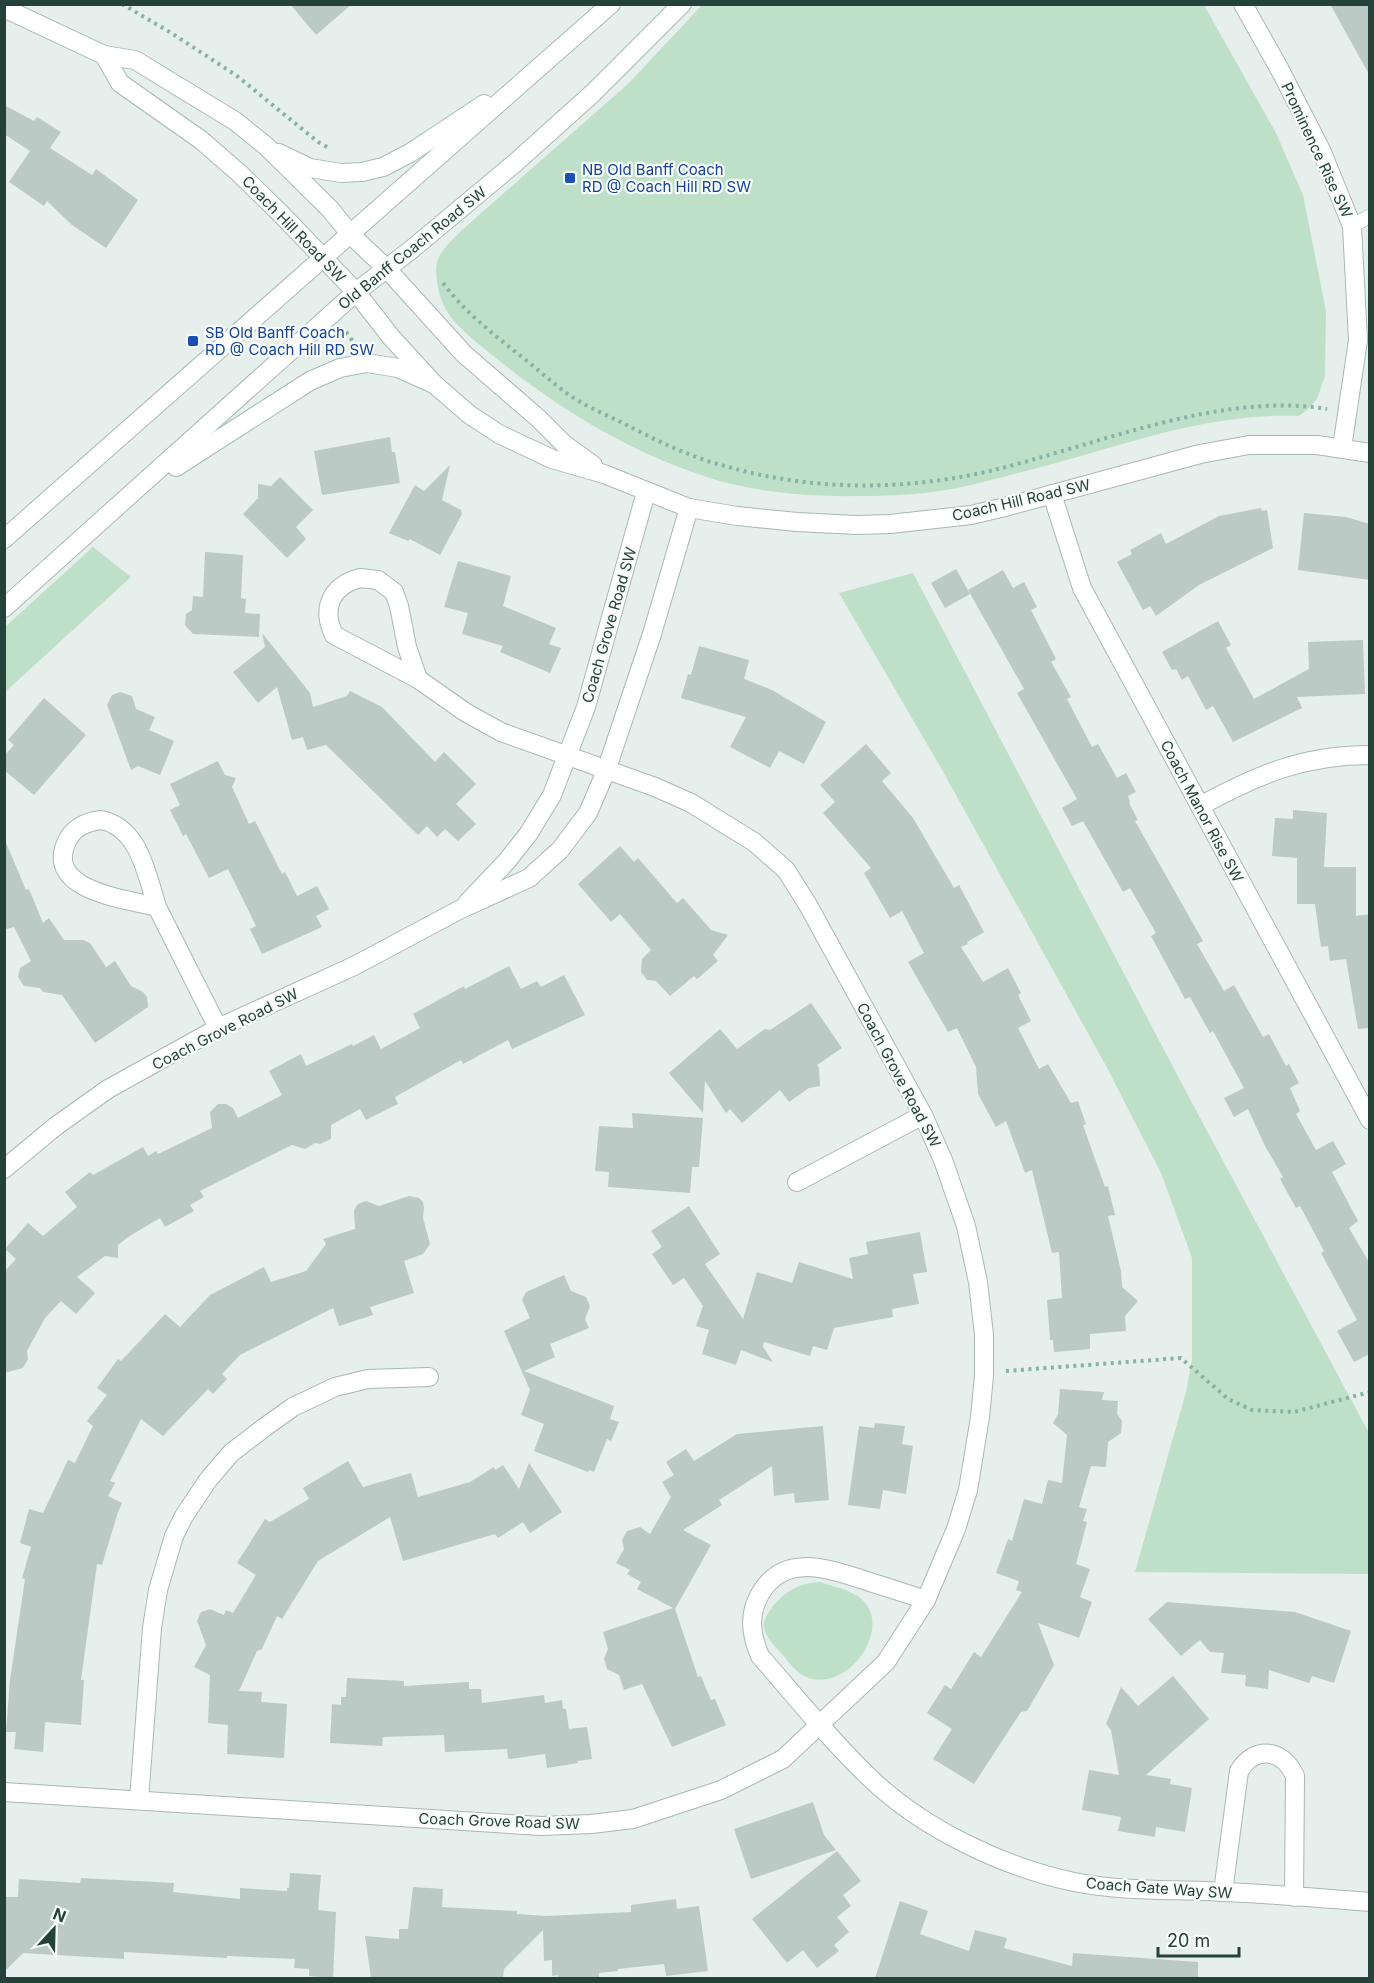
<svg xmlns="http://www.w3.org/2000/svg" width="1374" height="1983" viewBox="0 0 1374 1983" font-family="Inter,sans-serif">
<rect width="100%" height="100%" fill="#e6efeb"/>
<g fill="#bfe0c8">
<path d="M703,4L1204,5L1276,133L1303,195L1326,311L1325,376L1317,399L1306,411L1298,416C1213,413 1136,441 1056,463C1025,471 994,480 962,487C930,494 895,496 862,496C812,497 755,493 707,477C623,450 548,402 481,346C458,327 440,311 437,281C436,272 435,265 439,257C444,247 454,238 462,230L629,83Z"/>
<polygon points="93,547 131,577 5,692 5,627"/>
<polygon points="913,573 1191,1101 1369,1433 1369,1574 1135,1572 1186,1392 1192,1360 1192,1258 1161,1173 1105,1064 941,768 839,593"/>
<path d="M820,1582C831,1586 844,1588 854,1594C885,1610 872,1650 851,1667C835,1680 814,1686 797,1671C791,1666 786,1659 782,1654C775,1646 766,1638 764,1627C763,1619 769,1612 773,1606C786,1591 799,1583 820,1582Z"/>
</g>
<g fill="#bbcac4">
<polygon points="290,4 352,4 316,35"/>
<polygon points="1330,4 1370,4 1370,76"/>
<polygon points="4,105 34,121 37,117 61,132 50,148 92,175 96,169 138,200 106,248 72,225 47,201 44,206 9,182 30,151 4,134"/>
<polygon points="390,437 392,452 395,452 400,483 322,495 314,451"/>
<polygon points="450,465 442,500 461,510 462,514 440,555 410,539 408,541 389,533 415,485 424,491"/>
<polygon points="280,477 313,510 296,527 306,539 287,558 243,514 258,498 258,484 271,486"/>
<polygon points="1261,508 1262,511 1267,510 1273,548 1199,585 1156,616 1150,606 1143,610 1117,562 1132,554 1130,550 1161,533 1166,544 1219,516"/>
<polygon points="1304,513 1346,517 1370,524 1370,580 1298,570"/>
<polygon points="205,552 243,555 241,598 246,599 245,613 260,614 259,637 193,634 185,625 186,614 192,610 193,596 203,597"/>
<polygon points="458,561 511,576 503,606 556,628 549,644 561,648 550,673 500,652 503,646 462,634 468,613 444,607"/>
<polygon points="956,569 970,594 945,608 931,583"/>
<polygon points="1003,570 1013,588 1024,582 1037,607 1031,610 1056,659 1051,662 1071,697 1067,699 1092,747 1098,744 1117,778 1126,773 1136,792 1128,796 1130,802 1129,803 1138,820 1135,821 1203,941 1197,944 1224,991 1234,985 1263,1037 1269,1034 1286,1066 1289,1064 1299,1083 1290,1088 1300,1111 1296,1114 1316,1150 1333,1141 1346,1164 1332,1172 1358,1221 1349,1228 1370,1264 1370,1354 1354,1362 1337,1331 1357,1320 1321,1253 1324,1251 1300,1206 1296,1208 1280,1179 1283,1177 1265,1146 1248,1109 1234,1117 1224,1098 1244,1088 1213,1031 1210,1033 1190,997 1185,999 1151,936 1156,933 1130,888 1123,892 1083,821 1072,826 1062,808 1077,799 1017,693 1024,689 968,590"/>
<polygon points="1218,621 1231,645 1226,648 1254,699 1309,669 1308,642 1363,640 1365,694 1297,697 1302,708 1233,742 1213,706 1206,710 1188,676 1182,680 1176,669 1172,670 1162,652"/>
<polygon points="262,633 310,693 313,707 347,696 350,691 382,707 435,762 444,752 476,784 456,804 476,824 458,841 445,829 437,837 427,826 418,835 326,745 307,750 303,737 292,740 277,687 258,703 233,672 265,647"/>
<polygon points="699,646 749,660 744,679 772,690 826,722 804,764 779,751 770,768 730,747 746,717 681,698 688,674 691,675"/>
<polygon points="120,692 132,696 136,709 155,717 149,730 174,741 160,775 138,766 131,770 107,705 112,695"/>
<polygon points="44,698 86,735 34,795 4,770 4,756 14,745 8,740"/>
<polygon points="866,744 891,773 882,781 913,818 954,888 959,885 984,932 967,942 968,944 961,947 983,982 1008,968 1021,993 1018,995 1031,1021 1018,1028 1039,1069 1048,1064 1071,1103 1078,1101 1086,1124 1083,1125 1105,1187 1108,1186 1115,1215 1108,1216 1121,1271 1122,1287 1138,1301 1125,1316 1126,1331 1090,1334 1090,1349 1054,1352 1053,1340 1050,1340 1047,1300 1062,1298 1059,1252 1052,1253 1032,1170 1025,1173 1006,1121 996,1127 978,1094 976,1067 957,1028 948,1032 908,962 924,953 902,911 890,918 864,873 871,868 823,813 835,802 820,785"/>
<polygon points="218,761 225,775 236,778 232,787 249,824 255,821 282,874 285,872 297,896 317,886 329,909 316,916 322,927 262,954 250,929 256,926 228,869 209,878 186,834 183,836 170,810 180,805 170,784"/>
<polygon points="1293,810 1327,813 1324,867 1356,867 1356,916 1370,914 1370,1028 1358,1029 1346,959 1330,961 1328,946 1321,947 1315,904 1297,904 1297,858 1272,856 1275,818 1293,819"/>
<polygon points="4,838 26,890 29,889 43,923 49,918 64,940 83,940 90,943 106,967 115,961 131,986 143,992 147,997 148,1007 95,1043 62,995 43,992 40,988 24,986 18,977 20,968 31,961 14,927 4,930"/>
<polygon points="620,846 634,862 638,858 677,903 683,898 711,930 728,935 713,955 718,961 697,979 694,976 670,996 656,981 647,980 641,972 642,959 651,950 620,914 611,922 578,884"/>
<polygon points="509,966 521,989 537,981 541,987 564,975 585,1015 512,1049 508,1040 463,1064 461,1060 395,1097 398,1104 366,1120 360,1109 331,1125 331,1139 320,1144 315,1143 305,1149 292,1145 200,1191 204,1197 190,1205 194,1211 165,1227 160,1218 128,1237 118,1245 118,1258 105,1256 77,1277 95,1293 76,1314 61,1301 45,1318 27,1351 28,1359 23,1368 4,1373 4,1272 16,1259 5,1249 28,1223 43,1236 77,1207 65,1192 90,1172 93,1175 143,1147 148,1156 156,1151 158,1154 212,1128 210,1112 218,1104 226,1104 233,1108 238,1118 282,1095 269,1071 301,1054 306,1066 352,1044 353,1046 374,1035 381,1049 420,1028 413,1014 464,986 465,989"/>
<polygon points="811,1003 842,1048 817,1065 819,1068 820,1086 809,1088 789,1102 780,1090 742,1123 730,1109 726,1113 705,1081 703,1113 669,1073 720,1029 737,1049 765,1029 770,1030"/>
<polygon points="632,1113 703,1118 699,1167 692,1167 690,1193 608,1187 609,1172 595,1171 599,1126 633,1128"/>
<polygon points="409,1196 419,1198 423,1202 424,1208 423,1218 430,1244 423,1254 404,1261 414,1293 370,1307 373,1315 339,1326 333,1308 240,1355 222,1374 227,1379 213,1394 208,1389 163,1436 141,1419 110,1481 115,1483 108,1496 122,1503 118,1512 102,1565 97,1564 81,1680 84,1680 81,1725 45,1722 43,1752 14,1749 16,1732 6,1732 10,1680 25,1579 22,1578 31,1547 20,1543 29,1509 43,1513 68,1460 75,1463 93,1426 87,1421 107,1395 97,1388 118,1359 121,1361 165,1314 180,1327 210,1295 264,1267 271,1282 306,1271 326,1244 323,1239 355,1229 354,1210 358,1204 366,1201 379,1206"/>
<polygon points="689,1206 720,1254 705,1264 743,1319 757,1272 792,1283 799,1262 853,1279 849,1258 868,1254 866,1242 920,1232 927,1272 913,1274 919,1304 892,1309 893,1317 834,1328 827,1350 813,1346 810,1356 764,1342 763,1347 773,1362 741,1350 736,1365 702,1354 709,1330 696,1326 703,1306 684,1278 673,1285 652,1254 662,1247 651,1231"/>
<polygon points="564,1275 571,1291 586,1297 590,1306 585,1319 589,1328 550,1344 555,1357 524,1371 614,1406 610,1419 619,1422 611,1441 607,1439 594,1472 589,1470 588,1472 534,1451 544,1424 521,1415 530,1390 504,1331 530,1318 522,1300 526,1292"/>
<polygon points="1060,1389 1104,1392 1102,1400 1118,1401 1117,1414 1122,1421 1121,1433 1108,1442 1106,1467 1091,1466 1079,1507 1087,1509 1083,1521 1087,1522 1076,1564 1090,1569 1080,1597 1092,1602 1079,1638 1038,1623 1054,1665 1027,1711 1021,1712 974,1784 933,1759 952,1729 927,1713 945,1685 951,1689 974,1652 981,1657 1022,1592 1016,1590 1019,1581 996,1573 1008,1539 1012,1541 1024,1499 1042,1504 1048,1480 1062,1483 1067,1435 1053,1423 1058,1414"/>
<polygon points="875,1423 905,1426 902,1444 913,1446 906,1494 883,1490 880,1509 848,1505 859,1426 874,1428"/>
<polygon points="823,1426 829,1500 795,1503 794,1493 774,1496 772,1466 719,1500 722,1505 683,1530 711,1545 675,1609 698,1677 701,1676 711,1700 715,1699 726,1725 672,1747 642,1684 624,1690 619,1675 607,1669 604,1659 608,1649 603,1632 673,1608 637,1589 641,1582 627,1574 630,1570 616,1563 624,1549 622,1540 627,1531 640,1527 650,1534 671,1497 662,1482 674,1475 666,1462 686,1449 694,1461 737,1434"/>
<polygon points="348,1461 363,1487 411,1473 418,1497 470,1482 494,1467 495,1470 503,1465 519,1489 529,1463 562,1512 530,1533 523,1522 498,1538 495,1534 403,1561 390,1517 318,1561 282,1619 277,1616 262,1649 257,1651 239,1691 262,1692 261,1702 287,1704 284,1758 227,1754 228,1725 208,1723 210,1675 194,1667 206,1645 197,1621 201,1612 210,1609 224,1615 226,1610 233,1613 256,1575 237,1563 265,1519 270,1522 309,1499 303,1488"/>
<polygon points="1167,1602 1295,1612 1351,1631 1334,1683 1312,1676 1309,1683 1269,1670 1268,1689 1245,1686 1246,1675 1221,1673 1224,1653 1210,1652 1200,1640 1181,1656 1148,1619"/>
<polygon points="1173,1676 1209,1719 1146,1775 1171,1779 1170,1784 1192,1788 1185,1832 1156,1827 1155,1837 1118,1831 1121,1817 1082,1810 1089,1770 1119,1775 1111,1730 1106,1724 1121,1687 1138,1706"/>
<polygon points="347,1678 404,1681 404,1686 469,1682 469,1689 481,1689 482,1703 544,1695 545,1703 562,1700 563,1709 566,1709 569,1729 587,1727 592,1759 577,1761 578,1763 547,1768 545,1754 510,1759 508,1758 507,1749 445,1752 444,1735 383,1737 382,1746 330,1743 332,1704 341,1705 341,1697 346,1697"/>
<polygon points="813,1802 824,1835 836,1850 751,1879 734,1829"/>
<polygon points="837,1851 861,1881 843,1895 851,1906 837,1917 849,1932 834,1945 839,1951 817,1968 803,1950 787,1963 752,1919"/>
<polygon points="290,1873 321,1875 318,1910 336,1912 333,1978 309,1976 309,1969 294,1968 295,1959 227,1956 227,1958 124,1952 124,1959 23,1953 4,1972 4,1897 18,1897 19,1879 80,1883 81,1878 174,1883 173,1892 240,1899 240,1888 287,1891 287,1888 289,1888"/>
<polygon points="413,1887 443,1889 442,1907 517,1911 517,1914 546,1916 631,1912 631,1905 676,1899 677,1909 699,1906 708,1971 666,1976 664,1964 618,1969 618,1971 599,1973 599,1978 558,1978 558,1975 552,1976 552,1960 544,1961 543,1930 504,1969 503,1978 371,1978 365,1936 399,1939 399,1929 408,1929"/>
<polygon points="900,1901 928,1911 920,1934 969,1951 975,1930 1007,1938 1004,1948 1072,1966 1073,1953 1198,1962 1198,1978 875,1978"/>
</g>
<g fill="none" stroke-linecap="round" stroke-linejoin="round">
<g stroke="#a8b8b2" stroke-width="15">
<polyline id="lane" points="1352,226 1370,216"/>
</g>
<g stroke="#a8b8b2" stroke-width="20">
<g id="street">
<polyline points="1243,4 1280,70 1321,150 1352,226 1358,340 1342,448"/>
<polyline points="387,269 464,354 538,418 564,444 593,465"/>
<polyline points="356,292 391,337 434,384 470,415 499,434 552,459 604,474 689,508 737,516 797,522 856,525 890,524 971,515 1005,507 1200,454 1249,445 1317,445 1370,453"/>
<polyline points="1052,494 1082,588 1370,1120"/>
<path d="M360,578L378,580L394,592L399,606L407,647L418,679L334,635C321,608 331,586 360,578Z"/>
<path d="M1200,806C1257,775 1303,755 1370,755"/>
<path d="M101,820C139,827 147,875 157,907C127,899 43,891 67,841C74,827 86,822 101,820Z"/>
<polyline points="468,902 507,861 529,833 552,795 586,707 646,492"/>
<polyline points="157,907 218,1028"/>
<polyline points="4,1169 56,1126 108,1089 218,1028 354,966 459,910 529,878 560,850 588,813 606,771 652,634 689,508"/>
<polyline points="797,1182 923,1115"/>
<path d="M926,1600C905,1593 885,1587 864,1580C828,1569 784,1552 760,1594C748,1615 751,1635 760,1656C796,1697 831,1741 870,1778C923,1829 1003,1867 1074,1882C1123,1892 1175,1889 1224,1892C1273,1894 1321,1898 1370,1902"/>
<polyline points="4,1792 541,1826 591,1824 633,1819 721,1790 783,1759 886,1662 926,1600 956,1529 968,1490 980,1417 984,1376 984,1335 978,1282 966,1226 943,1160 923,1115 808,905 786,870 754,842 691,803 655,787 501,732 465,712 418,679"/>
<polyline points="139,1800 152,1628 158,1590 174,1536 184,1516 208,1480 231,1453 265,1427 293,1407 335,1387 368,1379 429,1377"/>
<path d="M1223,1892L1239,1771C1255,1745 1283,1749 1295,1776L1294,1897"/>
</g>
</g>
<g stroke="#a4bbb3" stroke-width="20">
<g id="secondary">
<polyline points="4,8 104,55 135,60 235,121 266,146 330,209 351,235 387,269"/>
<polyline points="104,55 120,83 201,140 239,173 281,214 356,292"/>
<polyline points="279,153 310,168 341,173 362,172 383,167 410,153 484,104"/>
<polyline points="176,467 310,381 340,368 367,363 398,368 434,384"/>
<polyline points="4,539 611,4"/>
<polyline points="4,608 356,292 412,249 515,163 593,93 682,4"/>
</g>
</g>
<g stroke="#86b3a5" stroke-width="4" stroke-dasharray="3 4.5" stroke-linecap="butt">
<polyline points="122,4 173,34 237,76 318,142 327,147"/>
<path d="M443,283C466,314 497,337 527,361C542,373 556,386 572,397C588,407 606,415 623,423C655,440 690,457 725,466C811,491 903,491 990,471C1094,446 1221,391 1327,409"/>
<polyline points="346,332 354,343"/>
<polyline points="1006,1371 1181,1358 1228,1399 1252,1410 1294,1412 1370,1392"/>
</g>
<use href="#lane" stroke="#fff" stroke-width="14"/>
<use href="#street" stroke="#fff" stroke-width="18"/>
<use href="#secondary" stroke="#fff" stroke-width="18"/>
</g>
<g fill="#1a4fb4" stroke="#f7fbf9" stroke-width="2">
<rect x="564" y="172" width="12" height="12" rx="3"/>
<rect x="187" y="335" width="12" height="12" rx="3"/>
</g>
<g text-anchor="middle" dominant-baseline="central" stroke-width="4.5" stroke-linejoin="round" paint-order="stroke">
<g font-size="15" fill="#24423a" stroke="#f7fbf9">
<text transform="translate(1317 150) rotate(65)">Prominence Rise SW</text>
<text transform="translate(294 229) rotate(46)">Coach Hill Road SW</text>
<text transform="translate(412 248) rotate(-39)">Old Banff Coach Road SW</text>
<text transform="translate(1021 500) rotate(-13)">Coach Hill Road SW</text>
<text transform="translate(609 625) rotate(-74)">Coach Grove Road SW</text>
<text transform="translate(1202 811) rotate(62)">Coach Manor Rise SW</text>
<text transform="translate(225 1029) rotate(-27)">Coach Grove Road SW</text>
<text transform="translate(899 1075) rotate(62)">Coach Grove Road SW</text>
<text transform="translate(499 1821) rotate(2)">Coach Grove Road SW</text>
<text transform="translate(1159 1888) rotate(4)">Coach Gate Way SW</text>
</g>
<g font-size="15" fill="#164399" stroke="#f7fbf9" text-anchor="start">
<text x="582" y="169">NB Old Banff Coach<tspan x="582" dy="17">RD @ Coach Hill RD SW</tspan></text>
<text x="205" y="332">SB Old Banff Coach<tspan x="205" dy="17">RD @ Coach Hill RD SW</tspan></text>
</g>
</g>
<rect width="1374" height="1983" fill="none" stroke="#24423a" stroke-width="12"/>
<g transform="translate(54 1929) rotate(22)" stroke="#f7fbf9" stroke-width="4.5" paint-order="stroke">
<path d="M0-4.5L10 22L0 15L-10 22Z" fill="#24423a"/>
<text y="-9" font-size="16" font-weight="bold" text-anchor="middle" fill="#24423a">N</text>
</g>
<path d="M1158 1947v9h81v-9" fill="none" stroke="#24423a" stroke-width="3"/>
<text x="1167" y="1947" font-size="18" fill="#24423a" stroke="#f7fbf9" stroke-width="4.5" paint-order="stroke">20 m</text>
</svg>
